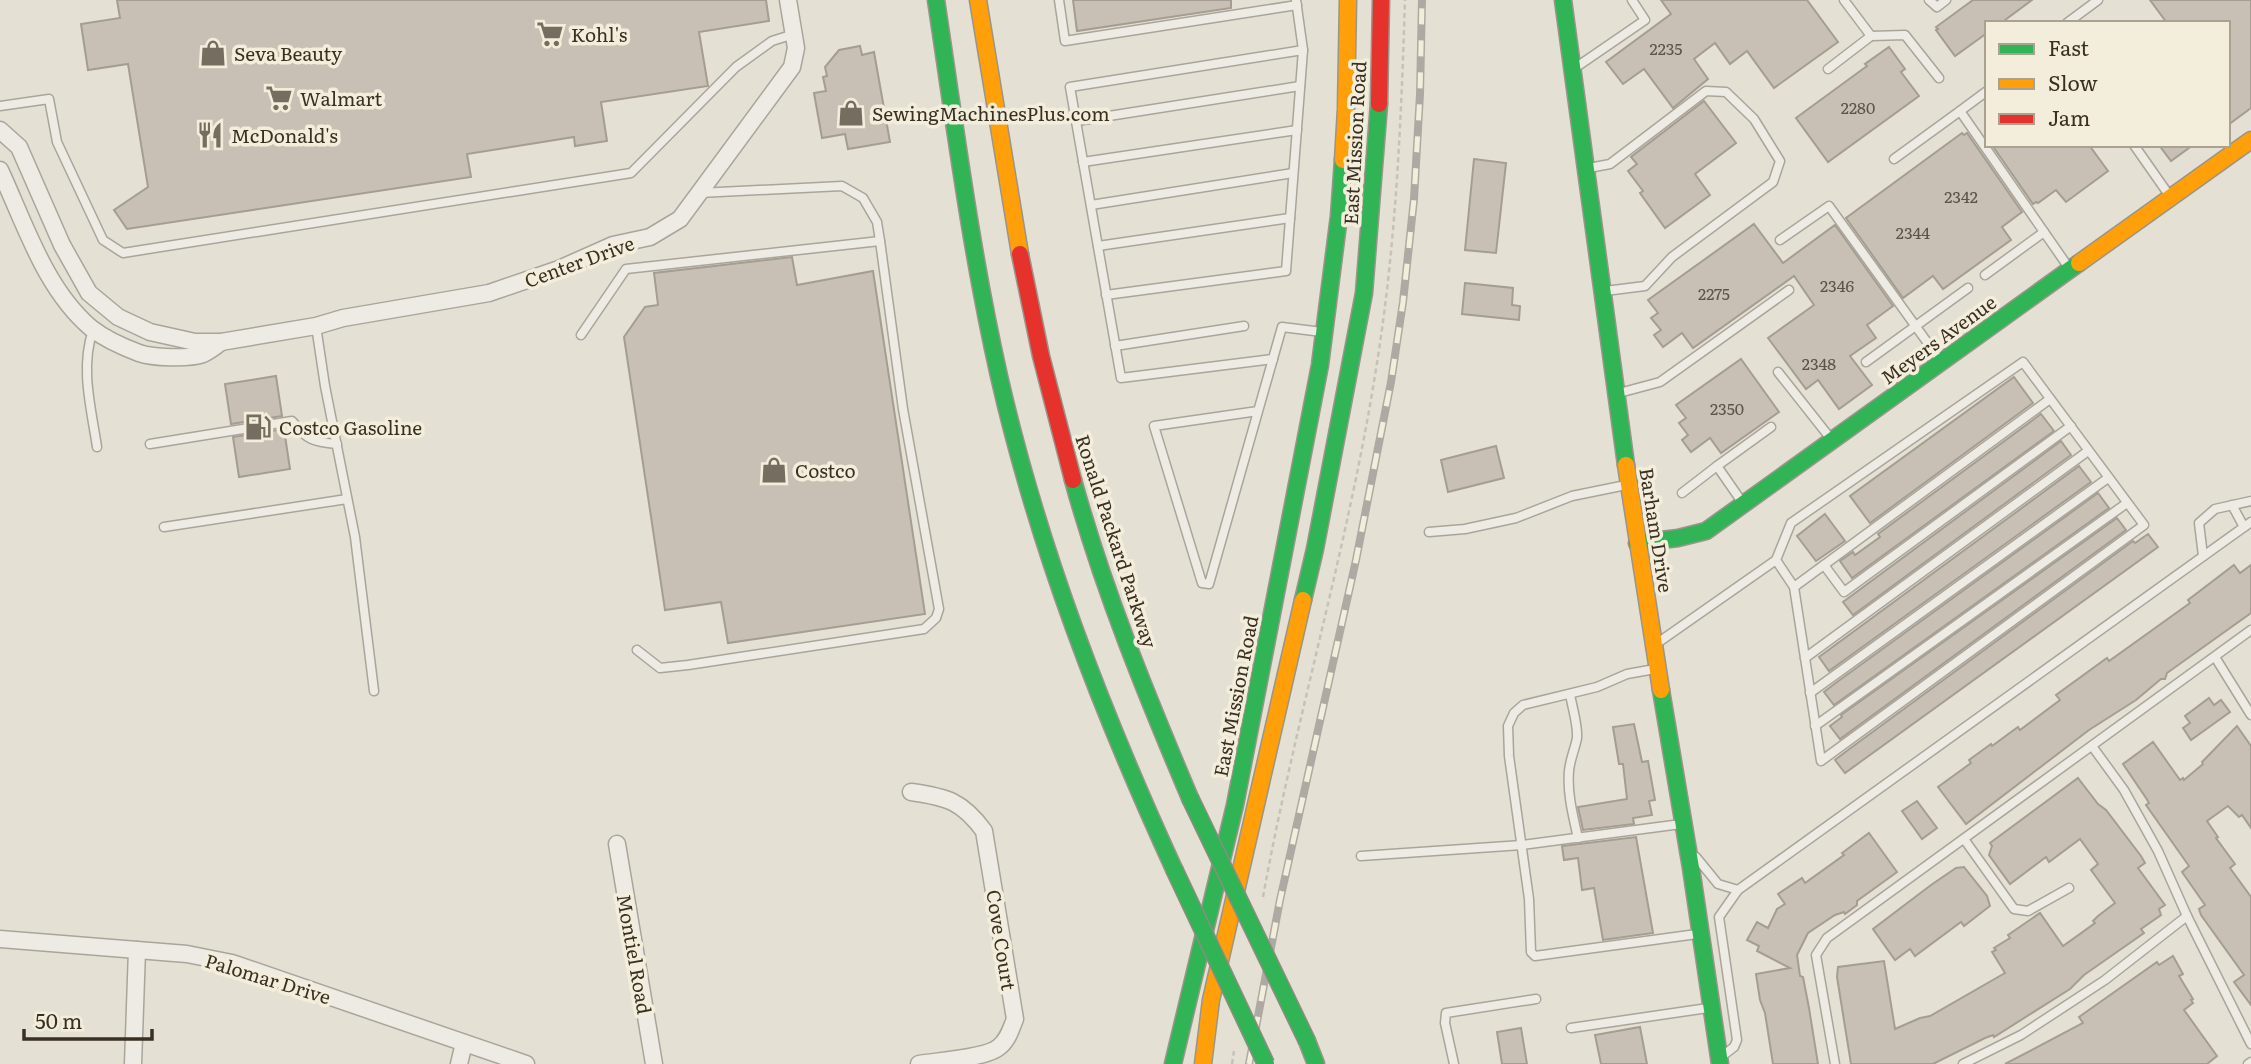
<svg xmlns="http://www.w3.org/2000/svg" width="2251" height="1064" viewBox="0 0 2251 1064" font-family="Literata,serif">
<rect width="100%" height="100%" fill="#e4e0d3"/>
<g fill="#c8c0b4" stroke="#a59d92" stroke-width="2">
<polygon points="117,0 766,0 769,21 699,32 708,86 601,102 607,141 575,146 574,137 467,154 471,177 127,229 114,210 148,187 128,64 88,70 81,24 120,18"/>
<polygon points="1073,0 1231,0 1231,8 1077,31"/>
<polygon points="1661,0 1807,0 1838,42 1774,88 1747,51 1730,64 1715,43 1694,59 1708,79 1673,108 1644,69 1623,84 1606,62 1671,14"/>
<polygon points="1973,0 2032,0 2001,23 1987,23 1987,33 1955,56 1936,30 1938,29 1936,27"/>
<polygon points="2150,0 2251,0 2251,108 2228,125 2228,23 2167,23"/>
<polygon points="860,46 862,55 874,52 890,142 848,149 845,134 822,138 814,93 826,91 823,77 827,76 825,67 839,50"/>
<polygon points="1889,47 1905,69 1901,72 1919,96 1828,162 1796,118 1867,66 1865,64"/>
<polygon points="1704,101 1736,143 1695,174 1710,195 1665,228 1640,193 1643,191 1628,171 1637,164 1631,157"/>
<polygon points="1962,133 1964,135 1967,133 2022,212 2002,227 2011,240 1943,289 1933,276 1903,298 1846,218"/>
<polygon points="1992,145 2089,145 2108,171 2066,202 2056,190 2038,203 2036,202 2033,204"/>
<polygon points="2159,145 2193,145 2171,161"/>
<polygon points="1474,159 1506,163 1496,253 1465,250"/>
<polygon points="1754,224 1783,263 1835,225 1893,306 1867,325 1876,338 1850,356 1872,385 1839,409 1818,380 1806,389 1768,338 1814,305 1794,276 1693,348 1682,333 1663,347 1654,335 1661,330 1651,318 1658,313 1648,300"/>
<polygon points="792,257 797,285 873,271 925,614 728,643 721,602 665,610 624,337 645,307 658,305 654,273"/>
<polygon points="1465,283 1513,288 1512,305 1520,306 1519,320 1462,314"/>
<polygon points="1741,359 1779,412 1721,453 1710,438 1691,452 1682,440 1688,435 1679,423 1686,418 1676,405"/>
<polygon points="276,376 282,416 231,424 225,384"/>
<polygon points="2014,377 2033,403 1870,523 1850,496"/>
<polygon points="2041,414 2054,431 1852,578 1840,561 1853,552 1855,555 1880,537 1878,534"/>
<polygon points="284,429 290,469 239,477 233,437"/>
<polygon points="2061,441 2071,455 1853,615 1843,602"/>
<polygon points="1496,446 1504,478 1448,492 1441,460"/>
<polygon points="2079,466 2091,482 1829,671 1819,657"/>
<polygon points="2098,493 2109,508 1834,705 1824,692 1837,682"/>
<polygon points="1825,514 1845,541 1816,561 1797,536"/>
<polygon points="2117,518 2126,530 1840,739 1830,726 1842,717 1841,715"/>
<polygon points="2148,534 2158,547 1845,773 1835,760 1848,750 2133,541 2135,543"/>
<polygon points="2234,565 2240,573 2251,565 2251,613 2167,673 2165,679 2161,679 2136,700 2089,730 1966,824 1938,787 1971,763 1969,760 1991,744 1992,746 2018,727 2020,730 2060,700 2056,695 2107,658 2109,661 2190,603 2188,600"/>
<polygon points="2209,698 2214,705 2221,700 2230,712 2191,740 2183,728 2190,723 2185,716"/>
<polygon points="1634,724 1642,762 1648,761 1655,800 1649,801 1652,815 1633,818 1634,824 1583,830 1578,807 1627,799 1623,764 1619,764 1613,727"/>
<polygon points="2237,726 2251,746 2251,828 2242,815 2239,817 2228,806 2207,821 2218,837 2216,838 2235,864 2230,868 2251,897 2251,1005 2234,982 2244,975 2201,915 2199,909 2205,905 2182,872 2189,866 2146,805 2149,803 2146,798 2123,764 2153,742 2180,780 2183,778 2184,780 2203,764 2202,762"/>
<polygon points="2078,778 2098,804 2106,810 2141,856 2145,863 2138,868 2165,905 2159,909 2161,915 2141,929 2144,933 2084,975 2070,989 1994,1037 1993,1035 1985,1038 1933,1064 1851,1064 1837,977 1838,967 1884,961 1895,1029 1920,1018 1930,1016 2005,973 1992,952 1996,950 1994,948 2010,938 2008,935 2040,913 2063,946 2095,923 2093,921 2098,916 2115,903 2091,870 2098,864 2080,839 2049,862 2046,857 2010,884 1989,855 1992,846 1990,843"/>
<polygon points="1917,801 1937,828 1922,839 1902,811"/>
<polygon points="1869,833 1897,872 1857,901 1857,905 1845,914 1844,912 1835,915 1808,933 1797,955 1800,976 1803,977 1809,1008 1818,1064 1773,1064 1765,1013 1760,1000 1756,974 1790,968 1757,951 1759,946 1747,940 1757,922 1768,928 1777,909 1785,904 1778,894 1802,878 1805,883 1844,855 1842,853"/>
<polygon points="1636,837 1653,933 1603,940 1594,888 1582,890 1578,858 1564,860 1562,846"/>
<polygon points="1964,867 1987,896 1990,906 1964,926 1961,922 1915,956 1910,949 1895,960 1873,929 1931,885 1956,868"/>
<polygon points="2173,956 2183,974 2179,976 2193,999 2191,1000 2193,1003 2184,1010 2217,1056 2207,1064 2005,1064 2083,1023 2079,1017 2157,962 2159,965"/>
<polygon points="1640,1027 1647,1064 1601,1064 1595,1035"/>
<polygon points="1521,1028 1527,1064 1502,1064 1497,1032"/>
</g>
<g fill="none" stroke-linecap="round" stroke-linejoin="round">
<g stroke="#aaa59b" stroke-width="11">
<g id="lane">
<polyline points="1059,0 1065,41 1297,5"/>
<polyline points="1844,0 1871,36 1905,35 1939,78"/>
<polyline points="1929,0 1937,7 1946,0"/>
<polyline points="2067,23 2098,0"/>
<polyline points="1575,68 1645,20 1632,0"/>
<polyline points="1828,69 1871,36"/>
<polyline points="0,106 49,99 57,142 103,240 123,253 631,173 736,67 772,41 794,34"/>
<polyline points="1960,111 1987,91"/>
<polyline points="1077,121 1300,86"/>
<polyline points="2134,145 2169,195"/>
<polyline points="1894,159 1960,111 2069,268"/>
<polyline points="1083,162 1297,130"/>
<polyline points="1589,168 1610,164 1706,91 1726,92 1754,119 1780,161 1773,182 1672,257 1645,286 1605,291"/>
<polyline points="1091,205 1293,173"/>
<polyline points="1780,240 1829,206 1940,360"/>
<polyline points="1098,246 1290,218"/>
<polyline points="1985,275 2044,232"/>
<polyline points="1106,295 1286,271 1303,50 1296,0"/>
<polyline points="316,326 325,386 355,537 374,691"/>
<path d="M93,330C80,368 91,407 97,447"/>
<polyline points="581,335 626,269 880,241 877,222 863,198 842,186 699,193"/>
<polyline points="1115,346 1244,326"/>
<polyline points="1273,359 1121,378 1070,87 1303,50"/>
<polyline points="1866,362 1968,288"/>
<polyline points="1778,372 1831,439"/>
<polyline points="1619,393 1660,382 1789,290"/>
<polyline points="1258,411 1154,426 1202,583 1209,584 1282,327 1322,332"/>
<path d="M150,444L292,421C307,440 313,442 337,444"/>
<polyline points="1717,466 1771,427"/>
<polyline points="1682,493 1717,466 1742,502"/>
<polyline points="2232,505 2244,527"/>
<polyline points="164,527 347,499"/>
<polyline points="1429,532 1465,529 1516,518 1572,496 1626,485"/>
<polyline points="2203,556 2199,523 2215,509 2251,501"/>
<polyline points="1824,565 1844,592 2071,426"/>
<polyline points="1794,587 2050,399"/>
<polyline points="1656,644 1776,560 1791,523 2023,362 2144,525 1821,761 1794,587 1776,560"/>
<polyline points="637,650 660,668 688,665 924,629 936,618 939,609 903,409 880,241"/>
<polyline points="2215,657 2251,715"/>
<polyline points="1805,658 2088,451"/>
<polyline points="1655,669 1627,674 1597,687 1523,705 1514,713 1508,726 1509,756 1529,899 1531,952 1535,956 1697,934"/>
<polyline points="1810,693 2108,478"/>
<path d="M1570,694C1572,707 1578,724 1577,738C1575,749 1570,759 1569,771C1567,793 1573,816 1578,838"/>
<polyline points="1815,726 2127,503"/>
<polyline points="2092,746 2124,790 2158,851 2187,916 2251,1044"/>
<polyline points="1964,839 2014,909 2028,911 2069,888"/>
<polyline points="1361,856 1522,845 1681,824"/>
<polyline points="1696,857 1718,884 1738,890"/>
<polyline points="1571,1028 1708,1008"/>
<polyline points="1721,1057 1734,1047 1737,1040 1719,917 1738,890 2251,522"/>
<polyline points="1454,1064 1445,1023 1446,1013 1536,999"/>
<polyline points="1835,1064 1816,955 1827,938 2251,630"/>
<polyline points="1963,1064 2021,1035 2105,980 2187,916"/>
<polyline points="2248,1064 2251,1062"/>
</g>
</g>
<g stroke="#aaa59b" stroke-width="19">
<g id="street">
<polyline points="0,130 19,147 62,245 89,293 118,317 150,332 195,342 221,342 316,326 343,318 489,293 559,269 613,245 650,237 680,219 792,67 796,48 788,0"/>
<path d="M0,170C25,224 45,289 91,328C105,339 123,347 139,353C153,358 189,359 203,354C209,351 216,346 221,342"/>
<path d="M911,792C947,797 962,801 984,831L1015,1019C1011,1029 1008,1040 999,1047C987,1058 937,1061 919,1064"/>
<polyline points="617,844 654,1064"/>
<polyline points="0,939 187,954 232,963 526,1064"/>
<polyline points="133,1064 137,950"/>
<polyline points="459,1064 464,1043"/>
</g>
</g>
<g stroke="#9a958b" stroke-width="19">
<g id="fast">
<path d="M936,0C955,126 971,252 999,376C1038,547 1101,710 1174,869"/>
<polyline points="1563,0 1626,465"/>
<path d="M1073,480C1103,589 1146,694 1190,798"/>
<polyline points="1637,543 1678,538 1706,531 2079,263"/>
<polyline points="1303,600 1315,549 1364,293 1379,104"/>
<polyline points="1661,690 1691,868 1720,1064"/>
<polyline points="1307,1041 1316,1064"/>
<polyline points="1173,1064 1235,805 1320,365 1339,216 1343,160"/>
</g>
</g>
<g stroke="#9a958b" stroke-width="19">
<g id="slow">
<polyline points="978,0 1020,254"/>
<polyline points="1343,160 1346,109 1348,0"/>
<polyline points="2079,263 2251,140"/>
<polyline points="1626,465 1661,690"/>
<polyline points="1203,1064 1211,1000 1303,600"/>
</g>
</g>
<g stroke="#9a958b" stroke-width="19">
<g id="jam">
<polyline points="1379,104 1381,0"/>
<polyline points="1020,254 1041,356 1073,480"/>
</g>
</g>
<g stroke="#c6c2ba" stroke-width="2.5" stroke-dasharray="5 3.5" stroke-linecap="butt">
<path d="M1263,897C1295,720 1348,547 1376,369C1396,246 1401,124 1405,0"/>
<polyline points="1232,1064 1234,1051"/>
</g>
<use href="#lane" stroke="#edebe4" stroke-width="8"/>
<use href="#street" stroke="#edebe4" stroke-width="16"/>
<use href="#fast" stroke="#30b455" stroke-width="16"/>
<use href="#slow" stroke="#ff9f0a" stroke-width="16"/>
<use href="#jam" stroke="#e5322d" stroke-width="16"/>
<g stroke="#aeaaa3" stroke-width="8">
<polyline id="rail" points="1249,1064 1280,900 1356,560 1391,382 1403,302 1414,199 1420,94 1422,0"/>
</g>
<use href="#rail" stroke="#f3eedb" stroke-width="5" stroke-dasharray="16" stroke-linecap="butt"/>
<g stroke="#908b82" stroke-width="19" stroke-linecap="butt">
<g id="fast-bridge">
<polyline points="1190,798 1307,1041"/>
<polyline points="1174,869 1266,1064"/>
</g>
</g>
<use href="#fast-bridge" stroke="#30b455" stroke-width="16"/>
</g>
<defs>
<g id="supermarket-bare" transform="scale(2.1)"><path d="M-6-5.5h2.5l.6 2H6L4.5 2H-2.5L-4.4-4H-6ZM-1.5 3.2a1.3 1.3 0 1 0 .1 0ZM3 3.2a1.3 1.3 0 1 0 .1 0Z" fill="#766d61" stroke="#f3eedb" stroke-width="2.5" paint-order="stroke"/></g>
<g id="shop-bare" transform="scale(2.1)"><path d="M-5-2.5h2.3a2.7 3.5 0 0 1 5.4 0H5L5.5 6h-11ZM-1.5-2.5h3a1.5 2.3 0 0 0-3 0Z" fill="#766d61" stroke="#f3eedb" stroke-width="2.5" paint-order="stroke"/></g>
<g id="restaurant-bare" transform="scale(2.1)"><path d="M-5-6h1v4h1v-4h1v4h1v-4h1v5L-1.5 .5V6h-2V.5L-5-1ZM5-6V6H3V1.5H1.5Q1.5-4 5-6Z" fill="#766d61" stroke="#f3eedb" stroke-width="2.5" paint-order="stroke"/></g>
<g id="fuel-bare" transform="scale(2.1)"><path d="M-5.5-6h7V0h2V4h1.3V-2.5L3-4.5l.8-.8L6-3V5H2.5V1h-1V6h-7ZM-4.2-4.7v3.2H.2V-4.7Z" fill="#766d61" stroke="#f3eedb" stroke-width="2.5" paint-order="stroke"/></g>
</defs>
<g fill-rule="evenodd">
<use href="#supermarket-bare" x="550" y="34"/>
<use href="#shop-bare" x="213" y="53"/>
<use href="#supermarket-bare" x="279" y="98"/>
<use href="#shop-bare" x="851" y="113"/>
<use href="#restaurant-bare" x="210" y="135"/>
<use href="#fuel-bare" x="258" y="427"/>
<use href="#shop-bare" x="774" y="470"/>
</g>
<g text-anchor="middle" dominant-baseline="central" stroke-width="7" stroke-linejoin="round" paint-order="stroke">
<g font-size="16" fill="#5e5347">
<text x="1666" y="48">2235</text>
<text x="1858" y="107">2280</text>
<text x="1961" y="196">2342</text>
<text x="1913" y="232">2344</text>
<text x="1837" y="285">2346</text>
<text x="1714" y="293">2275</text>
<text x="1819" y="363">2348</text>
<text x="1727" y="408">2350</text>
</g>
<g font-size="19" fill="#3a2f23" stroke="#f3eedb" text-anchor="start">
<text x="571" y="34">Kohl's</text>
<text x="234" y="53">Seva Beauty</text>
<text x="300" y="98">Walmart</text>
<text x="872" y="113">SewingMachinesPlus.com</text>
<text x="231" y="135">McDonald's</text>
<text x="279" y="427">Costco Gasoline</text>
<text x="795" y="470">Costco</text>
</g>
<g font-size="19" fill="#3a2f23" stroke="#f3eedb">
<text transform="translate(1354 143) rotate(-87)">East Mission Road</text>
<text transform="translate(579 261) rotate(-20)">Center Drive</text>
<text transform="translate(1938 339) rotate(-36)">Meyers Avenue</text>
<text transform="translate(1657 530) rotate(81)">Barham Drive</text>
<text transform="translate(1117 541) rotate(72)">Ronald Packard Parkway</text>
<text transform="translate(1235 696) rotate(-79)">East Mission Road</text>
<text transform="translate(1002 940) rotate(81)">Cove Court</text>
<text transform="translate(635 954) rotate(80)">Montiel Road</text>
<text transform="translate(268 978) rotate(17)">Palomar Drive</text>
</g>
</g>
<rect x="1985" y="21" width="245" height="126" fill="#f3eedb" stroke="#a9a291" stroke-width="2"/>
<rect x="1999" y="44" width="35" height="10" fill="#30b455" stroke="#a9a291" stroke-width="2"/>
<text x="2048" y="56" font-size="21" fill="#3a2f23">Fast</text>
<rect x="1999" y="79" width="35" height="10" fill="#ff9f0a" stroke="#a9a291" stroke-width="2"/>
<text x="2048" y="91" font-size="21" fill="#3a2f23">Slow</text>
<rect x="1999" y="114" width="35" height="10" fill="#e5322d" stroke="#a9a291" stroke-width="2"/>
<text x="2048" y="126" font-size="21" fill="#3a2f23">Jam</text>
<path d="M24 1029v10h128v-10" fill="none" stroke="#3a2f23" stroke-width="3.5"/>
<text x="35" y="1029" font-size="21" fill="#3a2f23" stroke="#f3eedb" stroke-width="5" paint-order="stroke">50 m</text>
</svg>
